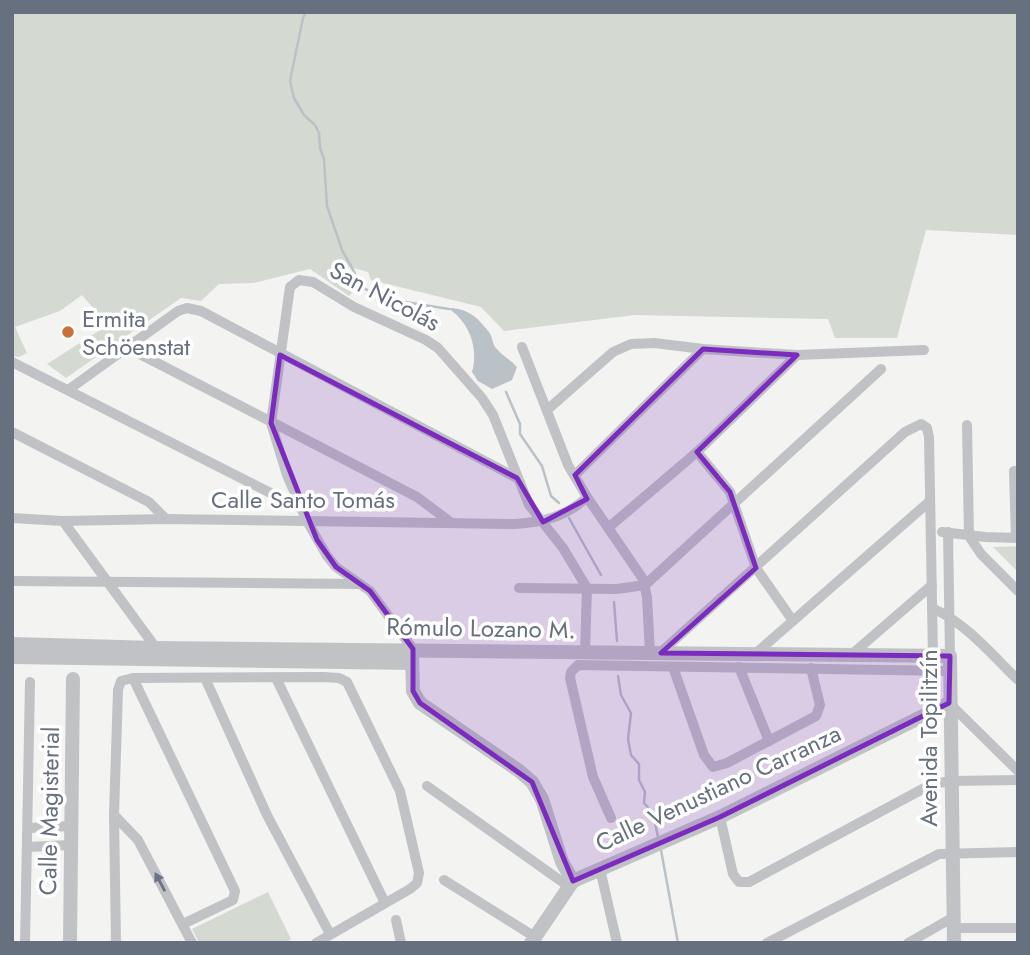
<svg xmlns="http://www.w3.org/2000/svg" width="1030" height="955" viewBox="0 0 1030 955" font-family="Jost,sans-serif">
<rect width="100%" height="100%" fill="#f3f4f1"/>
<g fill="#d4dad2">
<polygon points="12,12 1018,12 1018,235 926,230 897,338 835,338 828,319 635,315 504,331 481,307 371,280 368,272 346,266 356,289 349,296 310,269 254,283 219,284 201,301 181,298 66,378 47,364 108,325 82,295 60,311 15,327 27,353 19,357 12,356"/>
<polygon points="1018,546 1018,572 993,547"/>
<polygon points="268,892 291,939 286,943 199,943 192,929"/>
</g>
<path fill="#bac1c7" d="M448,308C468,308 477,317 489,332C493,337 492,344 496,348C501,355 511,360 517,367L512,380L492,389L478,381L472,372C479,347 469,322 448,308Z"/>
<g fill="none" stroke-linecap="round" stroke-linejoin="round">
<g stroke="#bac1c7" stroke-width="2.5">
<polyline points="306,12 303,18 290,81 294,98 304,115 315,125 319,133 320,148 324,159 327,206 342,250 363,288 376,294 405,302 449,309"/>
<polyline points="506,392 520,424 520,434 542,466 551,496 559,503"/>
<polyline points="569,518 601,575"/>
<polyline points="614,602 617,641"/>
<polyline points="618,676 621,695 631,713 628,739 631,755 639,764 639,780 645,792 644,803 653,813 658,837"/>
<polyline points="661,850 678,943"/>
</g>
<g stroke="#c0c2c5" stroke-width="10">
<polyline points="522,347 568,465 587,497 643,579 647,597 650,653"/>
<polyline points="128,348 417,497 449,521"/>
<polyline points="12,362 300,508"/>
<polyline points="68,390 178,311 187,308 201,311 517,478"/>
<polyline points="547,410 613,352 631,344 654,343 703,349 797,355 924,350"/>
<polyline points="967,425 969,536 981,554 1018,591"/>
<polyline points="12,432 149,502 166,519"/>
<polyline points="697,452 730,492 756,568 793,621"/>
<polyline points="575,475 703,349"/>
<path d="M12,518L63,521L166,519L515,524C543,522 566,517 587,497"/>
<polyline points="63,521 156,648"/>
<polyline points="608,528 697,452 797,355"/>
<polyline points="942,532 985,537 1018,538"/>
<polyline points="948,532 950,656"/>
<polyline points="1016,538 1014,471 1018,471"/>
<polyline points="12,581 360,584"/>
<polyline points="519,588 617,589 645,585 881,369"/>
<path d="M932,608C966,623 991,654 1018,680"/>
<polyline points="413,649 370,591 336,567 327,556 307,521 287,475 271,423 290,287 299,280 313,282 354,307 426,340 438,348 482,398 493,415 529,505 563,548 587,588 585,652"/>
<polyline points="660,653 905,432 921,424 927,428 929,437 933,657"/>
<polyline points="755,654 930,501"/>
<polyline points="851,655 932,585"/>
<polyline points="673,667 704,755 713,767 727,763 816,716 820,705 811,668"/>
<polyline points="739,667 769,741"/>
<polyline points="133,678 235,891 233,900 183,924"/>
<polyline points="205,678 267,815 330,934"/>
<polyline points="276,678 385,903"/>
<polyline points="949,703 1018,771"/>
<polyline points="427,786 568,886"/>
<polyline points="114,815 138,840 192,943"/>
<polyline points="720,817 733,874 739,882 749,882 932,784 952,781 1018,780"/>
<polyline points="611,818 593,777 570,678 571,672 578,665 950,671"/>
<polyline points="28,828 71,826"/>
<polyline points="27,847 71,845"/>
<polyline points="600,869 617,943"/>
<polyline points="444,880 535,937"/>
<polyline points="396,920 401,943"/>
<polyline points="954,928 1018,928"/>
<polyline points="25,943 30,682"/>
<polyline points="116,943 114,815 118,690 121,681 133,678 324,677 339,678 347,682 400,791 419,873 417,883 410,889 316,943"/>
<polyline points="767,943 939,854 1018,852"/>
<polyline points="908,943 952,918"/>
</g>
<g stroke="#c0c2c5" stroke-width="14">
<polyline points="12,644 156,648 950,656 954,943"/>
<polyline points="412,654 413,691 420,703 518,770 532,782 542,799 562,862 573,881"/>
<polyline points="12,657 412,663"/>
<polyline points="70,943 73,679"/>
<polyline points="531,943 573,881 720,817 949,703"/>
</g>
</g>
<defs><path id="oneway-solid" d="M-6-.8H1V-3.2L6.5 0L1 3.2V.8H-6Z" transform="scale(1.75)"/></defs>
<use fill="#6b7482" href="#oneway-solid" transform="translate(160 882) rotate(-118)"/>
<path fill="#7b2cbf" fill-opacity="0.2" stroke="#7b2cbf" stroke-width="5" stroke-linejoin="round" d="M703,349L797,355L697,452L730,492L756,568L661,653L950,656L949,703L720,817L573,881L532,782L420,703L413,691V649L370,591L336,567L317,540L271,423L280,355L517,478L543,522L587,499L575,475Z"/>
<circle fill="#cb7039" stroke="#fff" stroke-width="2.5" cx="68" cy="332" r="7"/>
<g text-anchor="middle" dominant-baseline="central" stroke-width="7" stroke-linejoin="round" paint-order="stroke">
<g font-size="24" fill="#67707e" stroke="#fff">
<text transform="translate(385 296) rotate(28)">San Nicolás</text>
<text x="303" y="499">Calle Santo Tomás</text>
<text transform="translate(481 628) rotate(1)">Rómulo Lozano M.</text>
<text transform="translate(928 738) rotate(-90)">Avenida Topilitzín</text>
<text transform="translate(718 788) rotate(-25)">Calle Venustiano Carranza</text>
<text transform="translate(49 811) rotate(-89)">Calle Magisterial</text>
</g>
<g font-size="24" fill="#67707e" stroke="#fff" text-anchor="start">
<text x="82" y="318">Ermita<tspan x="82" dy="28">Schöenstat</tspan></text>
</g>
</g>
<rect width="1030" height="955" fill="none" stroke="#67707e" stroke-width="28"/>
</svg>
